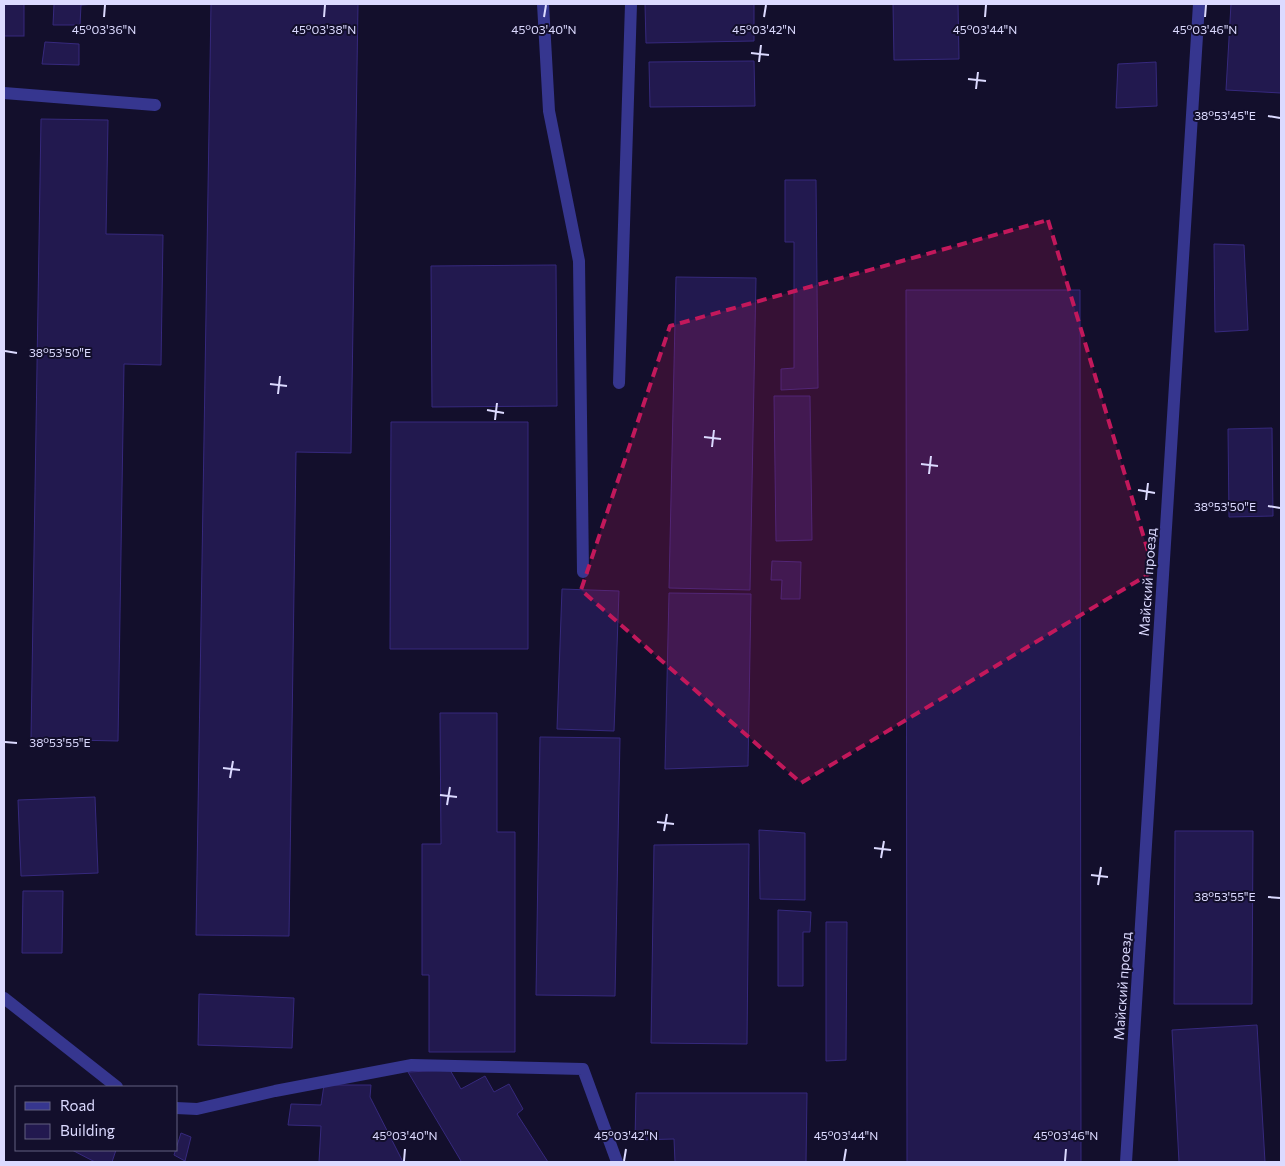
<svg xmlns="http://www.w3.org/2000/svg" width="1285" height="1166" viewBox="0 0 1285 1166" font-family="Commissioner,sans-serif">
<rect width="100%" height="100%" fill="#130f2c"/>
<g fill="#22194f" stroke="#36297d">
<rect x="4" y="4" width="20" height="32"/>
<polygon points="54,4 96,4 81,5 80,25 53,25"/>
<polygon points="211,4 358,4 351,453 296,452 289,936 196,935"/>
<polygon points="645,4 754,4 754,41 646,43"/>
<polygon points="893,4 958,4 959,59 894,60"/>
<polygon points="1231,4 1281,4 1281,93 1226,90"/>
<polygon points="45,42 79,44 79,65 42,64"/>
<polygon points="754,61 755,106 650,107 649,62"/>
<polygon points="1156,62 1157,106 1116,108 1118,64"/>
<polygon points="41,119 108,120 106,234 163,235 161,365 124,364 118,741 31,739"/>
<polygon points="785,180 816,180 818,388 781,390 781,369 794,368 794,242 785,242"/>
<polygon points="1214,244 1244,245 1248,330 1215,332"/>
<polygon points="556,265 557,406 432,407 431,266"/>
<polygon points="676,277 756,278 750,590 669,588"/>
<polygon points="906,290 1080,290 1081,1162 907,1162"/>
<polygon points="774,396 810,396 812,540 776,541"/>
<polygon points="391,422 528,422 528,649 390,649"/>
<polygon points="1272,428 1273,516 1229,517 1228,429"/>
<polygon points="772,561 801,562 800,599 781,599 782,580 771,580"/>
<polygon points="562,589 619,591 614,731 557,729"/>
<polygon points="669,593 751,594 748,766 665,769"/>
<polygon points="440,713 497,713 497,832 515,832 515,1052 429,1052 429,975 422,975 422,844 441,844"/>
<polygon points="540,737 620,738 615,996 536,995"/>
<polygon points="95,797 98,873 21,876 18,800"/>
<polygon points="759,830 805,833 805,900 760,899"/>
<polygon points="1175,831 1253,831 1252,1004 1174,1004"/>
<polygon points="749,844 747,1044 651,1043 654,845"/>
<polygon points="23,891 63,891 62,953 22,953"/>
<polygon points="778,910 811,912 810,932 803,932 803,986 778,986"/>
<polygon points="826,922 847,922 846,1060 826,1061"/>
<polygon points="199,994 294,998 292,1048 198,1045"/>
<polygon points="1257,1025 1265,1162 1179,1162 1172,1030"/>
<polygon points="450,1070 461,1089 485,1076 494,1092 509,1084 523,1109 517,1114 548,1162 459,1162 461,1161 408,1072"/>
<polygon points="324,1085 371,1085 370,1097 403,1162 319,1162 321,1126 288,1125 291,1104 321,1105"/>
<polygon points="636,1093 807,1093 806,1162 675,1162 674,1139 635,1140"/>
<polygon points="181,1133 191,1137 185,1161 174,1155"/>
<polygon points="72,1150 116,1150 112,1162 95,1162"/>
</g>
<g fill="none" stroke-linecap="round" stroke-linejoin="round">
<g stroke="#36368f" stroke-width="12">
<polyline points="543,4 549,111 579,261 583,572"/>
<polyline points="4,93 155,105"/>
<polyline points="619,383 631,4"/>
<polyline points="4,998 117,1087"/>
<polyline points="176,1108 197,1109 275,1091 412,1065 583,1069 617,1162"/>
<polyline points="1126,1162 1199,4"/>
</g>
</g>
<path fill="#c2185b" fill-opacity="0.2" stroke="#c2185b" stroke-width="4" stroke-dasharray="10 6" stroke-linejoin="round" d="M1048,220L1154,571L801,783L581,590L670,326Z"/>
<path fill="none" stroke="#dcdaff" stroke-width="2" d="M104,17L105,5M324,17L325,5M544,17L546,5M764,17L766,5M985,17L986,5M1205,17L1206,5M751,53L769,55M759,62L761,45M968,79L986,81M976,89L978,72M1268,116L1280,118M5,351L17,353M270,384L287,386M278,394L280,376M487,410L504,413M495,420L497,403M704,437L721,439M712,447L714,430M921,464L938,466M929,474L931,456M1138,490L1155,493M1146,500L1148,483M1268,506L1280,508M5,742L17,743M223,768L240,770M230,778L233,761M440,795L457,797M447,805L450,787M657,822L674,824M664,831L667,814M874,848L891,850M881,858L884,841M1091,875L1108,877M1098,885L1101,867M1268,897L1280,898M404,1161L405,1149M624,1161L626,1149M844,1161L846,1149M1065,1161L1066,1149"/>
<g text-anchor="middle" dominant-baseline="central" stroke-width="4" stroke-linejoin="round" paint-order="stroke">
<g font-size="14" fill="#dcdaff" stroke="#130f2c">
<text transform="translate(1147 582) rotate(-86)">Майский проезд</text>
<text transform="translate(1122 986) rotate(-86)">Майский проезд</text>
</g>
</g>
<g font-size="12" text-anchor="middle" fill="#dcdaff" stroke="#130f2c" stroke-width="4" stroke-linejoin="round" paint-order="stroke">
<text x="104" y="34">45°03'36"N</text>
<text x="324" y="34">45°03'38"N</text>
<text x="544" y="34">45°03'40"N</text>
<text x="764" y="34">45°03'42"N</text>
<text x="985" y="34">45°03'44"N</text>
<text x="1205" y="34">45°03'46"N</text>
<text x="1225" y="120">38°53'45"E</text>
<text x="60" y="357">38°53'50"E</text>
<text x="1225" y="511">38°53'50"E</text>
<text x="60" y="747">38°53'55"E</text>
<text x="1225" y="901">38°53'55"E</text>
<text x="405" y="1140">45°03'40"N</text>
<text x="626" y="1140">45°03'42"N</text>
<text x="846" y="1140">45°03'44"N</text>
<text x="1066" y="1140">45°03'46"N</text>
</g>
<rect width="1285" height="1166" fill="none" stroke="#dcdaff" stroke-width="10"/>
<rect x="15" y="1086" width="162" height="65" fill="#130f2c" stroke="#636080"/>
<rect x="25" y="1102" width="25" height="8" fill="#36368f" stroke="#636080"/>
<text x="60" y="1111" font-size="15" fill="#dcdaff">Road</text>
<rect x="25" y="1124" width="25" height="15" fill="#22194f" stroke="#636080"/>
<text x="60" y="1136" font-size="15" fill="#dcdaff">Building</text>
</svg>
